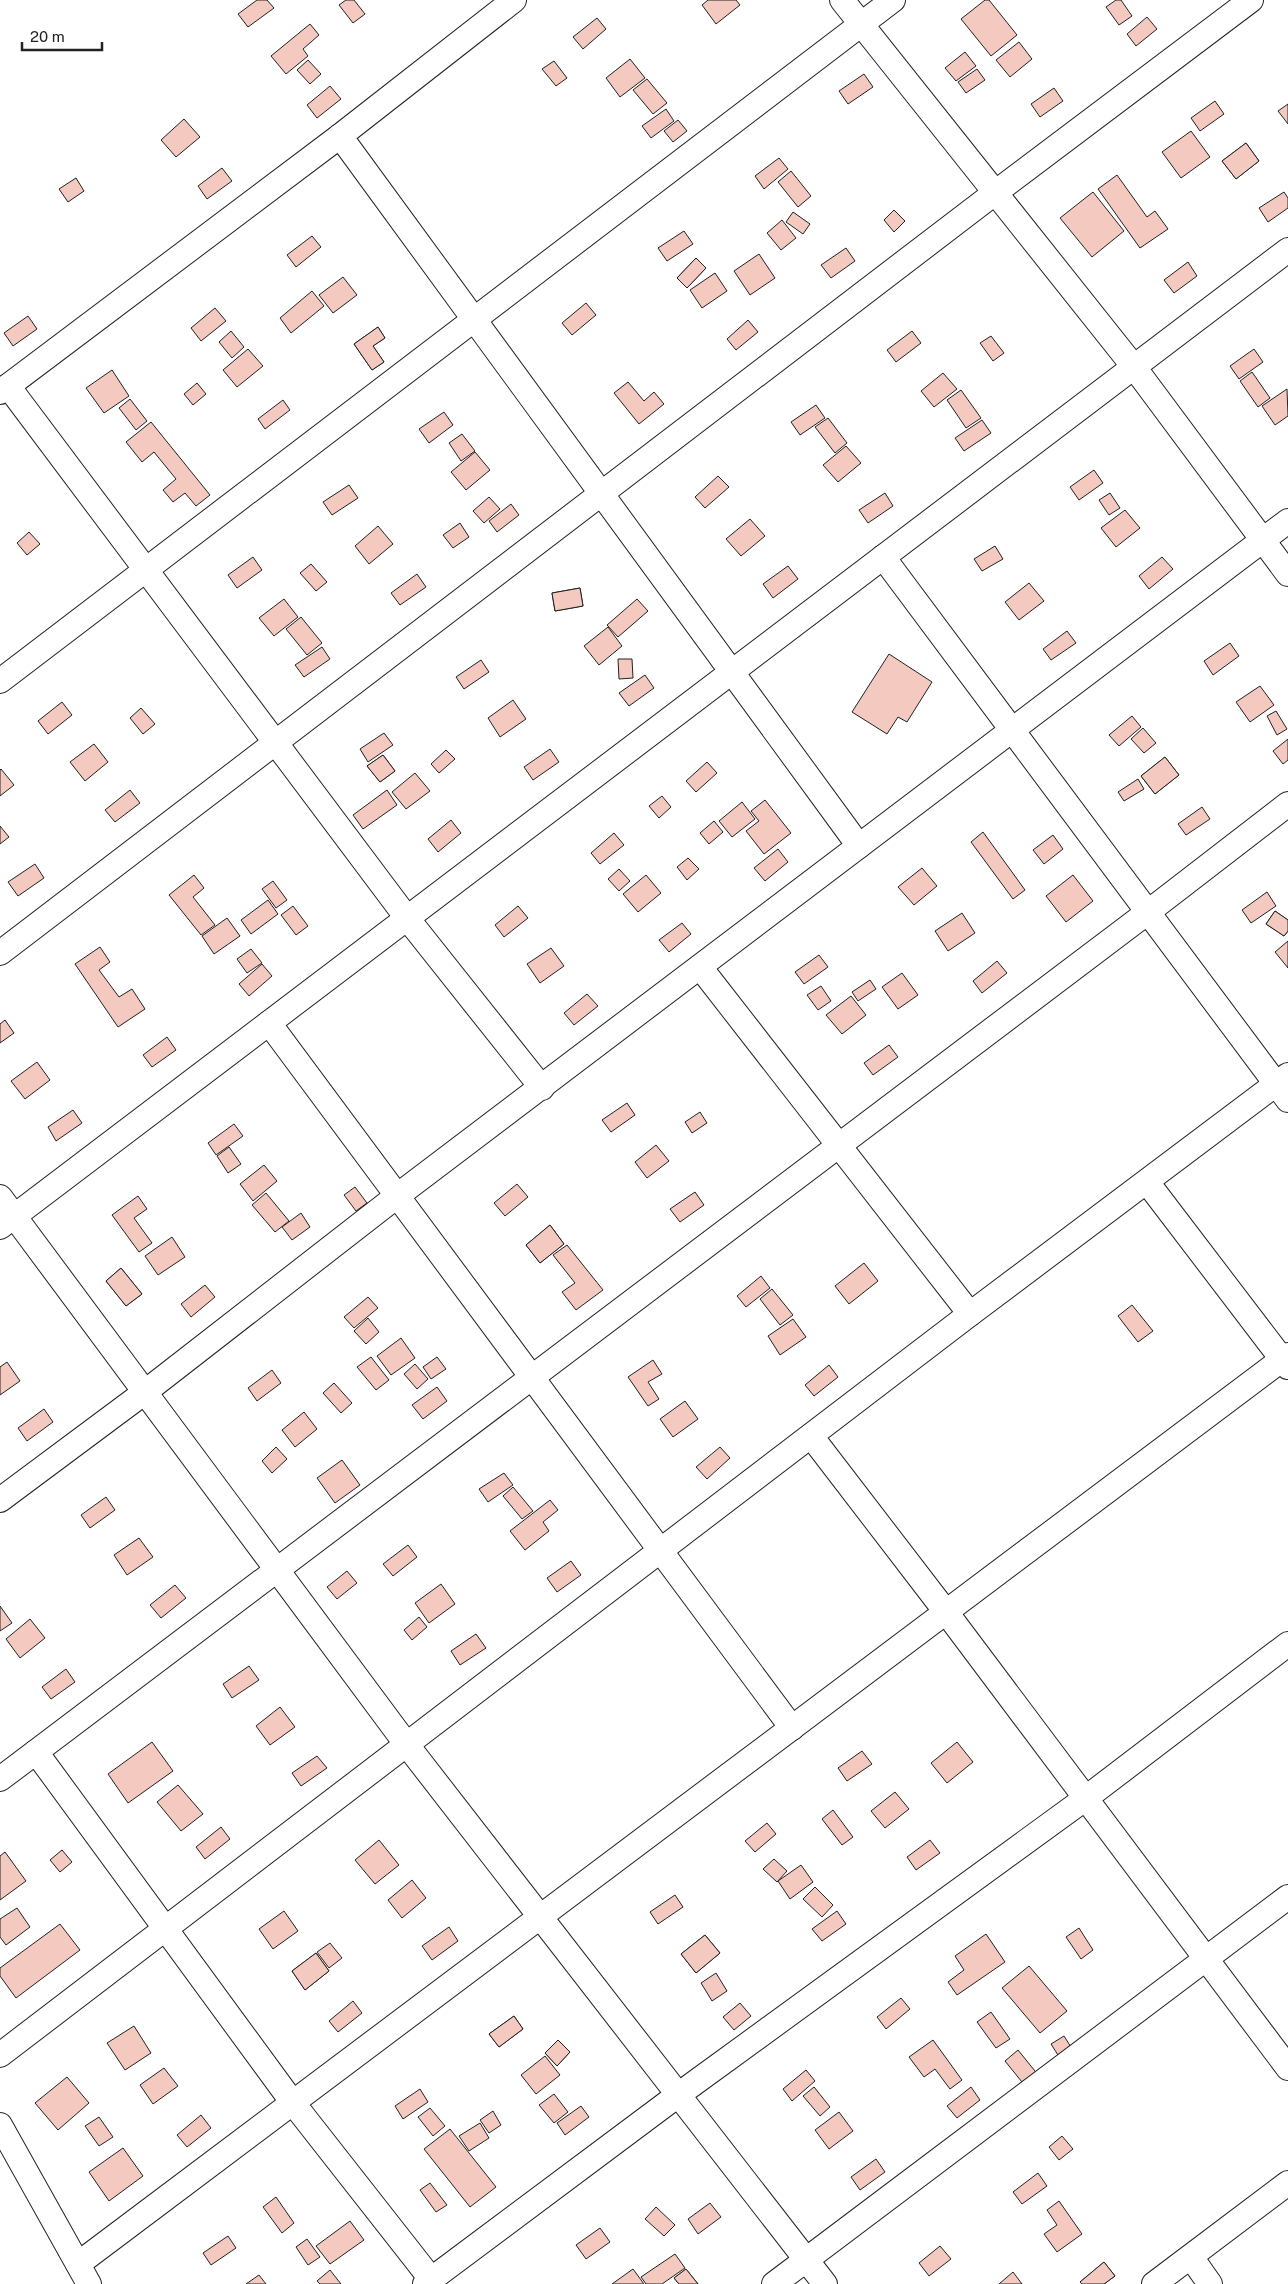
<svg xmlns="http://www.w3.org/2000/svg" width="1288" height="2284" viewBox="0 0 1288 2284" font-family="'Public Sans',sans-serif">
<rect width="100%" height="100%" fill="#fff"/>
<g fill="#f3c9c0" stroke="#222">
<polygon points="257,0 267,0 274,8 248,27 238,14"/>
<polygon points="346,0 354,0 365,14 353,23 339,5"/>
<polygon points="708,0 736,0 740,5 716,24 702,5"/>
<polygon points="985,0 989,0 1017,35 991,56 961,19"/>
<polygon points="1116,0 1121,0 1132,16 1119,25 1106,7"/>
<polygon points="1147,17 1157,29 1136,46 1127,34"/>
<polygon points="597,18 606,29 583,49 573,37"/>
<polygon points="310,24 319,35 303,49 308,56 286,74 271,56"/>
<polygon points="1019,42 1032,59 1010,77 996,60"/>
<polygon points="965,52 976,66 956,81 945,68"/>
<polygon points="630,59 645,78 620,97 606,78"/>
<polygon points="308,60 321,74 310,84 297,70"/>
<polygon points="554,61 567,78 556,86 542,69"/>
<polygon points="977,69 985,80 966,93 958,82"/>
<polygon points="864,74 873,87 848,104 839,91"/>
<polygon points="647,79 667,103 653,114 633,90"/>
<polygon points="330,86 341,99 317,118 307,105"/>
<polygon points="1054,88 1063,101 1040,117 1031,104"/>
<polygon points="1215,101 1224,114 1200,131 1191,118"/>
<polygon points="1288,104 1288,124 1278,111"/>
<polygon points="666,109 674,121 651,138 642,126"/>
<polygon points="184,119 200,137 176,157 161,140"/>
<polygon points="678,120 687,131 673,142 664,131"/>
<polygon points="1191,131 1210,157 1181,178 1162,152"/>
<polygon points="1246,143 1259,161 1236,179 1222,161"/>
<polygon points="1246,143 1259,161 1236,179 1222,161"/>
<polygon points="779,158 788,169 764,189 755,176"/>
<polygon points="222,168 232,181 207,199 198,186"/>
<polygon points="791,171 811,196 798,207 778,182"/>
<polygon points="1117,175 1147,217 1155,211 1168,229 1140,248 1098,189"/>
<polygon points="76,178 84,191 68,202 59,189"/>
<polygon points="1093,192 1124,231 1092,257 1060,218"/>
<polygon points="1284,192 1288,198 1288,208 1268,222 1259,208"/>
<polygon points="894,210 905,221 894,232 884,220"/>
<polygon points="793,212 810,224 803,234 786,222"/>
<polygon points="782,220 796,238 781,250 767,233"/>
<polygon points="684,231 693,244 667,261 658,248"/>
<polygon points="312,236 321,247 296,267 287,255"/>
<polygon points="846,248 855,261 831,278 821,265"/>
<polygon points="759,254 775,278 750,295 734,271"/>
<polygon points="696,258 706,268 687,288 677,278"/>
<polygon points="696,258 706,268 687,288 677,278"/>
<polygon points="1188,262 1197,276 1174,293 1164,280"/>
<polygon points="715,273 727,291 702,308 690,290"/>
<polygon points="343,277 357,295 333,313 319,295"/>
<polygon points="312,291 324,306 291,333 280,318"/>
<polygon points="586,303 596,315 572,335 562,323"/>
<polygon points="215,308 226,321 201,341 191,328"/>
<polygon points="28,316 37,329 13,346 4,333"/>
<polygon points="748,320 758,332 736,350 727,339"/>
<polygon points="378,327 385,338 373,346 384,362 372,370 354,344"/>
<polygon points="378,327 385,338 373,346 384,362 372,370 354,344"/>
<polygon points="231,331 244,347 232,358 219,342"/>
<polygon points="912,331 921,343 896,362 887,350"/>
<polygon points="991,336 1004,353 993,361 980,343"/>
<polygon points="248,349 263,366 237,387 223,370"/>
<polygon points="1254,349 1263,362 1239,379 1230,366"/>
<polygon points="112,370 129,396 104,413 86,388"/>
<polygon points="1252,372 1270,398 1258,407 1240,381"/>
<polygon points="943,373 957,389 934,407 921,391"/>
<polygon points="628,382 644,401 654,392 664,404 639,424 614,393"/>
<polygon points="197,383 206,394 193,405 184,394"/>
<polygon points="1287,389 1288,416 1275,425 1262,406"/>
<polygon points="961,390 981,418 966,428 947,400"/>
<polygon points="130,399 147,421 136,430 119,408"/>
<polygon points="283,400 290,410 265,429 258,419"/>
<polygon points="816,405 825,418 800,435 791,422"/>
<polygon points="444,412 453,425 429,443 419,429"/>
<polygon points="828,418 847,443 835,453 815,427"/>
<polygon points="982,420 991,433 964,451 955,438"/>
<polygon points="151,422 210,495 196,506 185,493 173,502 163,490 176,479 154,452 142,462 126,442"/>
<polygon points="462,434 475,451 461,461 449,443"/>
<polygon points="846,446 861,463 838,482 823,465"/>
<polygon points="475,452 490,470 466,490 451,472"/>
<polygon points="1094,470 1103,483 1079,500 1070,487"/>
<polygon points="718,476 729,487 705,508 695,497"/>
<polygon points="349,485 358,498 332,515 323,502"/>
<polygon points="885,493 893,506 868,523 859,510"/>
<polygon points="1110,493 1120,508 1109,515 1099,500"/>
<polygon points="489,497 500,509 484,523 473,511"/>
<polygon points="511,504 519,515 497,532 489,521"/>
<polygon points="1125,510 1140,528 1116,547 1101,528"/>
<polygon points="750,519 765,536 741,556 726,539"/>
<polygon points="460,523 469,537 453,548 443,535"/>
<polygon points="378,526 393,544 369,564 355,546"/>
<polygon points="29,532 40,544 27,555 17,543"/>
<polygon points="995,546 1003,559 982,571 974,559"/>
<polygon points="253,557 262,570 237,588 228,575"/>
<polygon points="1162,557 1173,569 1149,589 1139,576"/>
<polygon points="311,564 327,582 316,591 300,573"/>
<polygon points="788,566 798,579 773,598 763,584"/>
<polygon points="417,574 426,587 400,605 391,593"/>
<polygon points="1029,583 1044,601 1019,620 1005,602"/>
<polygon points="580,588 583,606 555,611 552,593"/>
<polygon points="580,588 583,606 555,611 552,593"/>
<polygon points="284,599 298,617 274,636 259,618"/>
<polygon points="637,599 648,611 618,637 607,625"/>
<polygon points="301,617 322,643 307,655 286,629"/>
<polygon points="608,627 622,646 599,665 584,646"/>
<polygon points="1067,631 1076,643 1051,660 1043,649"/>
<polygon points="1230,643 1239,656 1213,675 1204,661"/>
<polygon points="322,647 330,659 304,677 295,665"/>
<polygon points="889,654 932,682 907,722 898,717 887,734 852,712"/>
<polygon points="618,659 632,659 633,678 619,679"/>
<polygon points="481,660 489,672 464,689 456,677"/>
<polygon points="645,675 654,688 629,706 619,693"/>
<polygon points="1260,686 1274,705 1250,722 1236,702"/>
<polygon points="513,700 526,719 500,737 488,718"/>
<polygon points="62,702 72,715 48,734 38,721"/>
<polygon points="141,708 155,724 143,734 130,718"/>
<polygon points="1276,711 1287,729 1277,735 1267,716"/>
<polygon points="1132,716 1141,727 1119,746 1109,735"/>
<polygon points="1143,728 1156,743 1144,753 1131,739"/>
<polygon points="384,733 393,745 368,762 360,749"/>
<polygon points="1288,739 1288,760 1283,764 1273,751"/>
<polygon points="94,744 108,762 85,781 70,762"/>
<polygon points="550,749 559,762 533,780 524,767"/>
<polygon points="446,750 455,759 439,773 431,764"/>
<polygon points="383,755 395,771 380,782 367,766"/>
<polygon points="383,755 395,771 380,782 367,766"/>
<polygon points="1165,757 1179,775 1155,794 1141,776"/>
<polygon points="1165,757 1179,775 1155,794 1141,776"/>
<polygon points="707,762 717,773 696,792 686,781"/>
<polygon points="1,769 14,785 0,796 0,770"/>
<polygon points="415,773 430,791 406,809 392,792"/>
<polygon points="1138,779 1144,789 1124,801 1118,792"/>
<polygon points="130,790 140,803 115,822 105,810"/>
<polygon points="387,790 397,805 363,829 353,815"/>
<polygon points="662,796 671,807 659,818 649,806"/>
<polygon points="765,800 791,833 764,854 746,831 759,821 751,811"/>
<polygon points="742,802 755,819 732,837 719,821"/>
<polygon points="1202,807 1210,819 1186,835 1178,824"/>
<polygon points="451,820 461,833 438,852 428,839"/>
<polygon points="714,821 723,832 709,844 700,833"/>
<polygon points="0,826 9,837 0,844"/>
<polygon points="983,832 1025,890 1013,899 971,842"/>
<polygon points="614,833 624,845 600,864 591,853"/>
<polygon points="1053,835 1063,849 1044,864 1033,850"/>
<polygon points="778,849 788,862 765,881 754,868"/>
<polygon points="688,858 699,869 687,880 677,867"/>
<polygon points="35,864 44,878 18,896 8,882"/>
<polygon points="922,868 937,886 914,905 898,887"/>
<polygon points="619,869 630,881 619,891 608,879"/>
<polygon points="194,875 204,888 193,897 215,925 201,935 169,895"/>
<polygon points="646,875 661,893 638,912 623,894"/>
<polygon points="1073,875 1093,901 1066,922 1046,896"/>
<polygon points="273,881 287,900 276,908 262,889"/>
<polygon points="1267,892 1276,906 1251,923 1242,910"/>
<polygon points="268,900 278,914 251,934 241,920"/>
<polygon points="293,906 308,926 296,935 281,915"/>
<polygon points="518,906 528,918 504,937 495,925"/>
<polygon points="1275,911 1288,920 1288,931 1284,936 1266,924"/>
<polygon points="1275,911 1288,920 1288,931 1284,936 1266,924"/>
<polygon points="962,913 975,933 948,951 935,931"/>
<polygon points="227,918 240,936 214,954 202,936"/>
<polygon points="682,923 691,934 669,952 659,940"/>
<polygon points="1288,941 1288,968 1275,952"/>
<polygon points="100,947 110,962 99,970 119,997 132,989 145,1009 118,1027 75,964"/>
<polygon points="551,948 564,966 540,983 527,964"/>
<polygon points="251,949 262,963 247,973 237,959"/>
<polygon points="819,955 828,967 804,984 795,972"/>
<polygon points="997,961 1007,973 982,993 973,981"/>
<polygon points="262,964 272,976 249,996 239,984"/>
<polygon points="902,973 918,995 898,1009 882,987"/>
<polygon points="870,980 876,989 858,1001 852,992"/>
<polygon points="821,986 831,1001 818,1010 807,995"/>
<polygon points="587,994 598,1006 574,1025 564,1013"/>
<polygon points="851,996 866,1015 842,1034 826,1015"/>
<polygon points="5,1020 14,1033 0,1043 0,1024"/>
<polygon points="167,1037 176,1050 152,1067 143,1055"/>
<polygon points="889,1045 898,1057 873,1075 864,1063"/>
<polygon points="37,1062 50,1080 25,1099 11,1081"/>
<polygon points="627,1103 635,1115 611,1132 602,1120"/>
<polygon points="73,1110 82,1123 56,1141 48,1127"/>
<polygon points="700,1112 707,1123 692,1133 685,1122"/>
<polygon points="234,1124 243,1136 216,1155 208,1143"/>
<polygon points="656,1145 669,1161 647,1178 635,1162"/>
<polygon points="229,1147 241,1164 228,1173 217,1156"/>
<polygon points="264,1165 277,1181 253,1201 240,1184"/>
<polygon points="517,1184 528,1197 505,1216 494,1203"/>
<polygon points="355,1187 367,1203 356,1211 344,1195"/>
<polygon points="695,1192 704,1205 680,1222 670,1209"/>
<polygon points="266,1193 289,1221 275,1232 252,1205"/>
<polygon points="138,1196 147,1209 134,1218 152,1243 139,1252 112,1215"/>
<polygon points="301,1213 310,1227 292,1240 282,1227"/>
<polygon points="550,1225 564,1244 540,1263 526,1245"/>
<polygon points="550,1225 564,1244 540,1263 526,1245"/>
<polygon points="172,1237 185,1257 158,1275 145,1256"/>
<polygon points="567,1245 603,1290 576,1310 562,1292 575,1283 553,1255"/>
<polygon points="864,1263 878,1281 849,1304 835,1286"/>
<polygon points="121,1268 142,1294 126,1306 106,1281"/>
<polygon points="121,1268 142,1294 126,1306 106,1281"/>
<polygon points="761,1276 770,1288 746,1307 737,1296"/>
<polygon points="205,1285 215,1297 191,1317 181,1304"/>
<polygon points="772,1289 793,1315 780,1325 760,1299"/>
<polygon points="368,1297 378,1308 354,1328 344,1317"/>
<polygon points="1132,1305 1153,1331 1138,1342 1118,1316"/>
<polygon points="368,1318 379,1332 366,1344 354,1331"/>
<polygon points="793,1319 806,1337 780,1355 768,1336"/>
<polygon points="401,1338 415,1358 391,1375 377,1356"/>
<polygon points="371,1357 389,1380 376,1390 357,1367"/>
<polygon points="437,1357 446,1369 431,1379 423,1367"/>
<polygon points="653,1360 662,1374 648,1382 659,1399 648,1406 628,1377"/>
<polygon points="7,1362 20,1381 0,1395 0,1367"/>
<polygon points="415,1364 428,1379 417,1389 404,1374"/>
<polygon points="829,1365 838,1377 814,1396 805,1385"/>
<polygon points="272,1370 281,1383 257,1401 248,1388"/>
<polygon points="334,1383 352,1403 341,1413 323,1393"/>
<polygon points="437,1387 447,1401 423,1419 412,1405"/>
<polygon points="685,1401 698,1419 673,1437 660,1419"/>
<polygon points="44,1409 53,1422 27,1441 18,1428"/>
<polygon points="304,1412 317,1429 295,1447 282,1430"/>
<polygon points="276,1447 287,1459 272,1473 262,1461"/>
<polygon points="720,1447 730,1458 707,1479 696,1467"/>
<polygon points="342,1460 360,1485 335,1503 317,1478"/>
<polygon points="504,1473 513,1485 488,1502 479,1489"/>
<polygon points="513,1487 533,1511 522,1519 503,1496"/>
<polygon points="106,1497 115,1510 90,1528 81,1515"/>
<polygon points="550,1500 558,1510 543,1522 549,1531 525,1550 510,1531"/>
<polygon points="139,1538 153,1557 127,1575 114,1555"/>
<polygon points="408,1545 417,1557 393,1576 383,1564"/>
<polygon points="571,1561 581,1575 557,1592 547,1578"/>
<polygon points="347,1571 357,1583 337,1599 327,1587"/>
<polygon points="441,1584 455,1604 429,1623 415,1603"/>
<polygon points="175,1585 186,1598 161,1618 150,1605"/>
<polygon points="0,1606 12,1623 0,1631"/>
<polygon points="419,1617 427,1627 412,1640 404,1630"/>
<polygon points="30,1619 45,1638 20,1658 6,1639"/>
<polygon points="476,1634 486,1648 460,1665 451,1651"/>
<polygon points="249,1666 259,1680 232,1698 223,1684"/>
<polygon points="66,1669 75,1682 51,1699 42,1687"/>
<polygon points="280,1707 295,1727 270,1745 256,1726"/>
<polygon points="152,1742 173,1771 128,1803 108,1774"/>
<polygon points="957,1742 973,1762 947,1783 931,1763"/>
<polygon points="862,1751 872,1764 847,1781 838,1768"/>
<polygon points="317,1756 327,1768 301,1786 292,1773"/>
<polygon points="178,1785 203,1814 181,1831 157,1802"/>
<polygon points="895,1792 909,1809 885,1828 871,1811"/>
<polygon points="833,1810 853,1837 842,1845 822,1819"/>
<polygon points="767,1823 776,1834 755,1852 745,1841"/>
<polygon points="221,1827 230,1839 205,1859 196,1847"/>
<polygon points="379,1840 399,1865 375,1884 355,1860"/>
<polygon points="930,1840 940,1853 916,1870 907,1857"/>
<polygon points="62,1850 72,1862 60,1872 50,1860"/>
<polygon points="5,1852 26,1881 0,1900 0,1856"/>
<polygon points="774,1859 787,1871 777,1882 763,1869"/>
<polygon points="801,1865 813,1882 790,1899 778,1881"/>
<polygon points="412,1880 426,1898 402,1918 388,1900"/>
<polygon points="815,1887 833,1905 822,1917 803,1899"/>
<polygon points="675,1895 683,1907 658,1924 650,1912"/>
<polygon points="17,1908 30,1927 6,1945 0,1937 0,1919"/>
<polygon points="284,1911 298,1931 273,1949 259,1929"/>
<polygon points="837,1911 846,1924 822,1941 812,1929"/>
<polygon points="60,1924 80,1950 16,1998 0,1976 0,1968"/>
<polygon points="449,1927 458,1941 432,1960 422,1946"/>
<polygon points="1079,1928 1093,1950 1081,1959 1066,1937"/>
<polygon points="986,1934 1005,1962 957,1995 948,1982 964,1970 955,1956"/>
<polygon points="705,1935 720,1953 696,1973 681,1954"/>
<polygon points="705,1935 720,1953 696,1973 681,1954"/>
<polygon points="330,1943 342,1958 329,1968 317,1952"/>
<polygon points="316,1953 329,1971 305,1990 292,1971"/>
<polygon points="316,1953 329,1971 305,1990 292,1971"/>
<polygon points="1029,1966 1067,2011 1040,2033 1002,1988"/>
<polygon points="716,1973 727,1991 712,2001 701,1983"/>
<polygon points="901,1998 910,2009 886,2029 877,2017"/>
<polygon points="353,2001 362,2013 338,2032 329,2021"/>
<polygon points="740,2003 751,2016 734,2030 723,2017"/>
<polygon points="991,2012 1010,2039 996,2048 977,2022"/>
<polygon points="514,2016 523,2029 499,2047 489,2034"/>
<polygon points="514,2016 523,2029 499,2047 489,2034"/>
<polygon points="134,2026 151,2053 125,2070 107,2043"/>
<polygon points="1064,2036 1076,2055 1063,2063 1051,2044"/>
<polygon points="558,2040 570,2052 557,2066 545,2053"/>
<polygon points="558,2040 570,2052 557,2066 545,2053"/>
<polygon points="933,2040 962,2080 950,2089 935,2069 924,2077 909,2057"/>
<polygon points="1018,2050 1039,2076 1026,2087 1005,2061"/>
<polygon points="545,2056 560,2075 536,2094 521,2075"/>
<polygon points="164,2068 178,2086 153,2104 140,2085"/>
<polygon points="806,2070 815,2081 792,2101 783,2089"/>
<polygon points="67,2077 89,2103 58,2130 35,2103"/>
<polygon points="814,2087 830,2107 820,2116 803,2096"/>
<polygon points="971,2087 980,2100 957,2118 947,2106"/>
<polygon points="420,2089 428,2102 403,2119 395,2106"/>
<polygon points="554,2094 568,2112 554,2123 539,2105"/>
<polygon points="581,2106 589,2117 565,2135 557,2123"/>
<polygon points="430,2108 445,2126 433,2136 418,2117"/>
<polygon points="493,2111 501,2125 489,2133 480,2120"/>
<polygon points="839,2112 853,2131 829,2149 815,2130"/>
<polygon points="201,2115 211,2128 187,2147 177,2135"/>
<polygon points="99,2117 113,2137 99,2146 85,2126"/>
<polygon points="480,2123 489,2138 469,2151 459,2136"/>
<polygon points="450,2129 496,2187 470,2207 424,2149"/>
<polygon points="1062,2136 1073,2149 1059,2160 1049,2147"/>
<polygon points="123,2148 143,2176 109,2201 89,2172"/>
<polygon points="876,2159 885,2172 860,2190 851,2177"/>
<polygon points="1038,2173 1047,2186 1022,2204 1013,2192"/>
<polygon points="430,2183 447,2205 436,2212 420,2190"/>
<polygon points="276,2197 294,2223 282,2233 263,2207"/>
<polygon points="1059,2201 1082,2234 1057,2252 1044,2234 1057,2225 1047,2210"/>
<polygon points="710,2203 721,2217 698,2234 688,2219"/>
<polygon points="656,2207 675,2225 664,2236 645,2219"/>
<polygon points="350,2221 364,2240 330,2264 316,2246"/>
<polygon points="600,2228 610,2242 586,2259 576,2245"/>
<polygon points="228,2236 236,2248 211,2265 203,2253"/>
<polygon points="307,2239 320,2257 308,2265 296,2247"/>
<polygon points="940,2246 951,2259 929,2276 919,2263"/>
<polygon points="675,2254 685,2268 662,2284 646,2284 641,2277"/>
<polygon points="1104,2262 1115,2276 1104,2284 1082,2284 1080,2282"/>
<polygon points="1104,2262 1115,2276 1104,2284 1082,2284 1080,2282"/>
<polygon points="633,2269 644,2284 612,2284"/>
<polygon points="686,2269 698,2284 679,2284 674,2278"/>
<polygon points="686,2269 698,2284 679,2284 674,2278"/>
<polygon points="330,2270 341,2284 320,2284 317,2281"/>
<polygon points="1013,2272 1022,2284 999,2284"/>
<polygon points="259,2275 266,2284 246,2284"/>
</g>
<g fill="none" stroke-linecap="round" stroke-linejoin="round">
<g stroke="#222" stroke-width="26">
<g id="minor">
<polyline points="842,0 1134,367 1288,574"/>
<polyline points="340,136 859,846"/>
<polyline points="8,386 407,918 542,1088"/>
<polyline points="0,392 340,136 514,0"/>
<polyline points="883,557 1288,1100"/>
<polyline points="0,681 893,0"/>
<polyline points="0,953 996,192 1251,0"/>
<polyline points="700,967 970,1314"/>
<polyline points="269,1023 792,1728"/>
<polyline points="1147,1182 1288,1367"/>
<polyline points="0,1197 407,1745 825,2284"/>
<polyline points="0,1227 1288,250"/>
<polyline points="811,1436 946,1612 1288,2068"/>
<polyline points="0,1500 145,1392 397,1196 1288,521"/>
<polyline points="36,1752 293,2103 431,2279"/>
<polyline points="0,1779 1148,912 1288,804"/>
<polyline points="0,2055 970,1314 1288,1075"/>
<polyline points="0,2125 89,2284"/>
<polyline points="1191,2257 1210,2284"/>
<polyline points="78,2264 1288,1355"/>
<polyline points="425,2284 678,2095 1086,1798 1288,1644"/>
<polyline points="774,2284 1288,1897"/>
<polyline points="1154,2284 1288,2183"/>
</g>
</g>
<use href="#minor" stroke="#fff" stroke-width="24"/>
</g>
<path d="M22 42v8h80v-8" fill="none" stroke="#222222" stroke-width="2.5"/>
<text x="30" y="42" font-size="15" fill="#222222" stroke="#ffffff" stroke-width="4" paint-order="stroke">20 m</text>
</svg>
